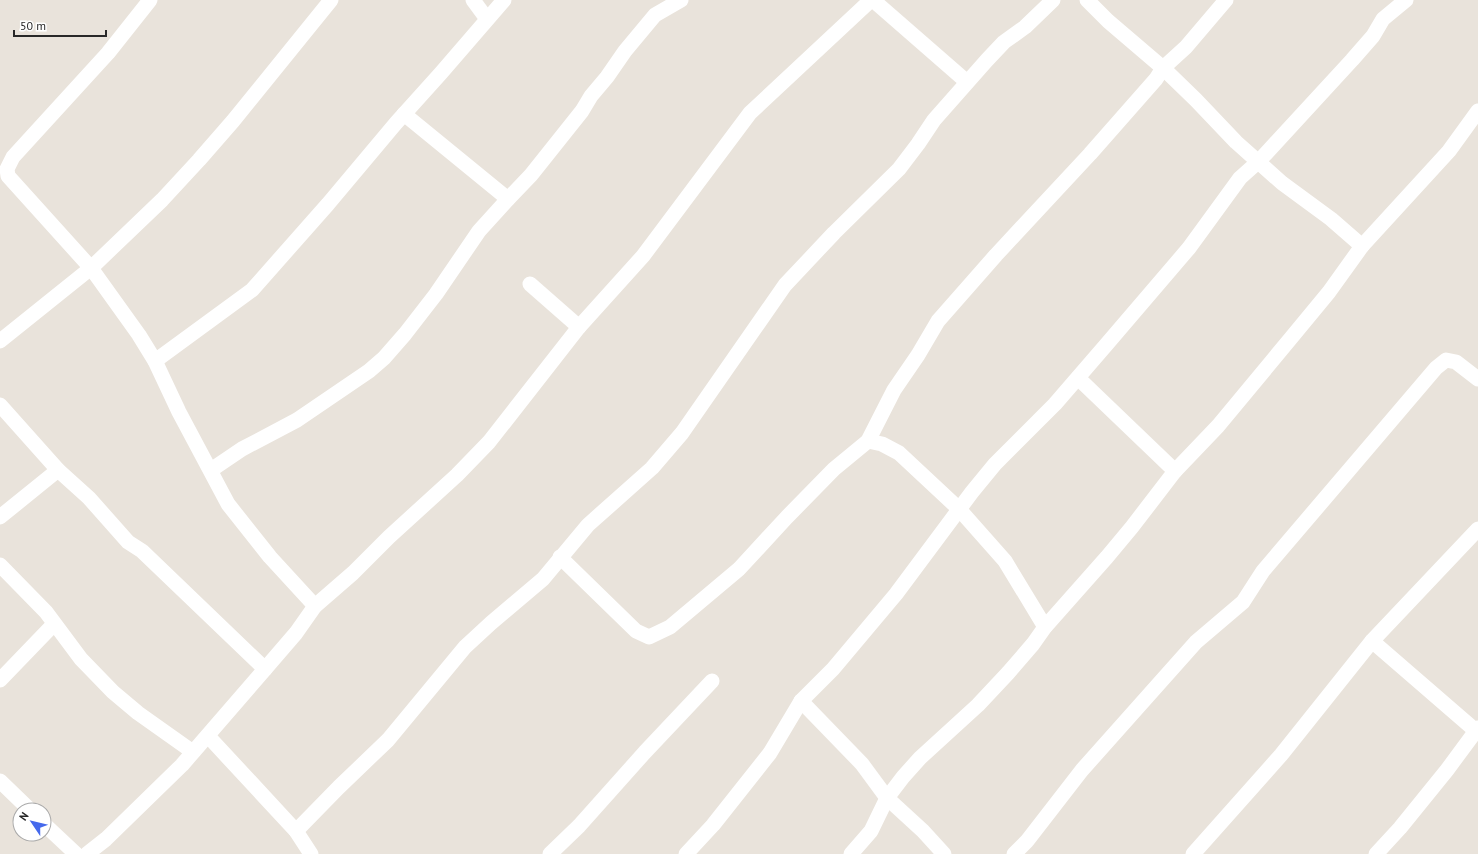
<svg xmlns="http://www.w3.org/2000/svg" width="1478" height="854" viewBox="0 0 1478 854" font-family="'PT Sans',sans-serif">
<rect width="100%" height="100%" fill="#e9e3db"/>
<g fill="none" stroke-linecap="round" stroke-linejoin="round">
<g stroke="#fff" stroke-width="15">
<polyline points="150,0 108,53 13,157 7,169 8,176 91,268 139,335 155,361 179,412 228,504 270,557 315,606"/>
<polyline points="473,0 487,19"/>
<polyline points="873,0 967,82"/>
<polyline points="1087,0 1108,21 1163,68 1196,100 1236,142 1282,183 1331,219 1362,246"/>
<polyline points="404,114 508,199"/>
<polyline points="530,284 579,327"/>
<polyline points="0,341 91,268 162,200 199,160 233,121 331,0"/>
<polyline points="155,361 252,290 328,204 396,123 441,73 504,0"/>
<polyline points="1078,378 1175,471"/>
<polyline points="0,405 58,470 89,498 128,542 142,551 265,669"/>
<polyline points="868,441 882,444 899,453 959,509 1005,561 1045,627"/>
<polyline points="211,470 242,449 297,420 369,371 384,358 405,334 436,294 479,231 508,199 531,175 582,111 591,96 607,77 625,51 655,15 681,0"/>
<polyline points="0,517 58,470"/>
<polyline points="560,557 636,631 649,637 670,627 739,569 787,517 834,469 868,441 894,390 918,355 938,321 996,255 1090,154 1156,79 1163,68 1186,47 1226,0"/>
<polyline points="0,565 46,612 81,659 113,692 138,713 193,752"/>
<polyline points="1372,641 1476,731"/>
<polyline points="0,680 54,624"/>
<polyline points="801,701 862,764 887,798 923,831 944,854"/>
<polyline points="208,736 296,831 311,854"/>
<polyline points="0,781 30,810"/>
<polyline points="44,824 76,854"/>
<polyline points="296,831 339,787 388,740 465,647 491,623 543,579 588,525 652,468 682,433 785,285 834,233 899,169 918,144 934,120 987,60 1004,42 1025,27 1053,0"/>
<polyline points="87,854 106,839 182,765 265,669 296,633 315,606 353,573 389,537 457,475 489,442 579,327 643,256 750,113 871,0"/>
<polyline points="550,854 579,826 645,752 712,681"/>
<polyline points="686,854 713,825 770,753 801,701 833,669 896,594 972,492 995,464 1055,404 1106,345 1189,248 1240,178 1259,161 1352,60 1373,36 1383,19 1406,0"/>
<polyline points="851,854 871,831 887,798 903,777 920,758 978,705 1008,673 1033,644 1045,627 1107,557 1132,527 1175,471 1218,426 1291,338 1329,292 1362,246 1449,151 1478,111"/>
<polyline points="1014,854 1027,841 1082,770 1196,642 1243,602 1263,571 1436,368 1446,360 1456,362 1478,379"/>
<polyline points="1193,854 1281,755 1372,641 1478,529"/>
<polyline points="1376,854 1400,828 1447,770 1478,728"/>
</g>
</g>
<g transform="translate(32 822) rotate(305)"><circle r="19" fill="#ffffff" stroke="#a9a9a9"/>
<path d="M0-3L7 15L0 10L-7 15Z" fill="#4569ec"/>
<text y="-6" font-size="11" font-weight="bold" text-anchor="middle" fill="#282828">N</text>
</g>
<path d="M14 30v6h92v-6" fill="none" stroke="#282828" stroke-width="2"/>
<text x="20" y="30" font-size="12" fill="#282828" stroke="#ffffff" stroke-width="3" paint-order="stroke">50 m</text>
</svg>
